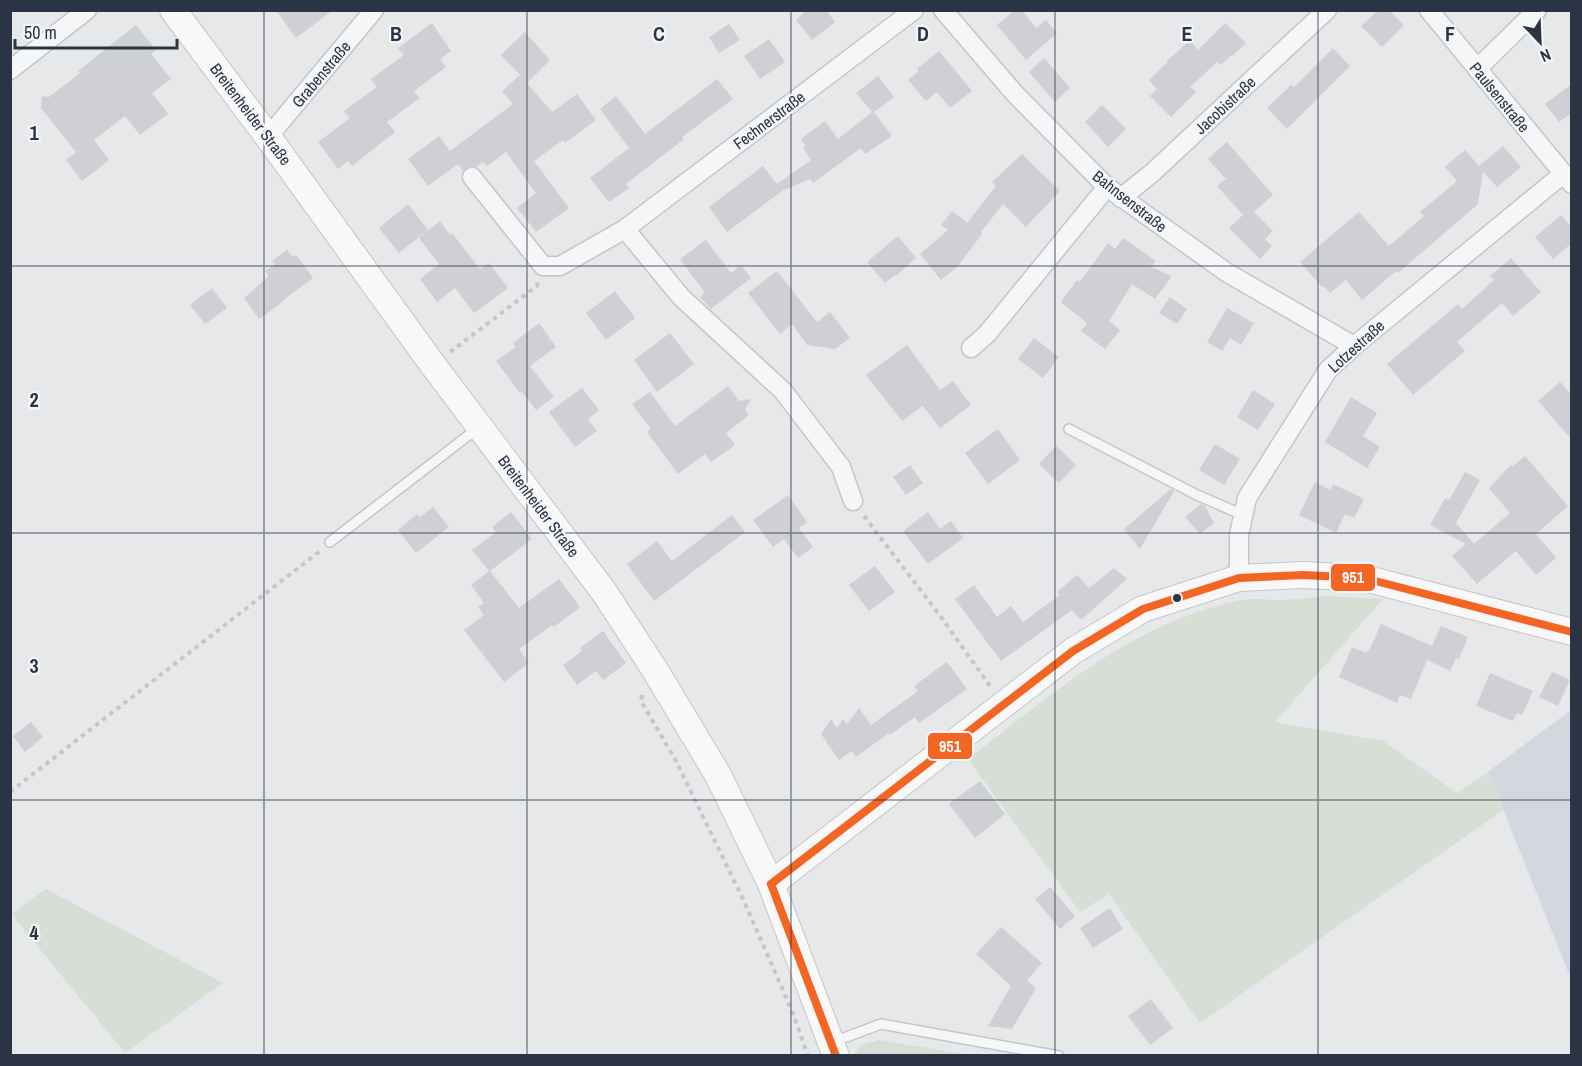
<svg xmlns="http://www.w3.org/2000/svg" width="1582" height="1066" viewBox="0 0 1582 1066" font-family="'Archivo Narrow',sans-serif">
<rect width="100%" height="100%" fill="#e6e8ea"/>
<polygon fill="#d4d7dd" points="1571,710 1571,979 1488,772"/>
<g fill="#d6ded6">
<path d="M1329,596L1383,599L1275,722L1383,741L1457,793L1488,772L1503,810L1200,1023L1109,894L1080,912L968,759C1051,695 1136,620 1242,600C1254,598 1267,600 1278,600C1295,600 1312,597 1329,596Z"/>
<polygon points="46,889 223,983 125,1053 16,920 13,913"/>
<polygon points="879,1040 970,1055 854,1055 861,1045"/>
</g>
<g fill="#ced0d3">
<polygon points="276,10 333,10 296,38"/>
<polygon points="807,10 826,10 835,22 812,40 796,20"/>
<polygon points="1015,10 1022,10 1036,28 1046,20 1057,33 1026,60 997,25"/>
<polygon points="1378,10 1389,10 1404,25 1382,47 1361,26"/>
<polygon points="432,23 451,51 440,59 446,67 414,91 420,98 387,122 395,132 352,166 348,161 338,169 318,142 350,118 344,111 377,87 371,79 404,55 398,48"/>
<polygon points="1225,23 1246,43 1232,56 1231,55 1221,65 1217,62 1190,87 1196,92 1171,117 1150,96 1157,89 1149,80 1167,63 1166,62 1190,40 1198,50"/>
<polygon points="729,24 740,40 719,53 709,37"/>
<polygon points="136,25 156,50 151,54 171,79 152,93 168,114 140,135 125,116 94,140 109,160 82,181 66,160 76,152 41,108 42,96 49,97 80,73 78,71"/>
<polygon points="525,32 550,60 527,83 552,112 577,94 596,120 565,143 563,140 534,161 569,208 536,232 517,208 536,193 506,152 487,166 483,162 476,167 470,166 463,171 458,164 428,186 408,159 439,136 450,151 513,104 502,91 520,75 501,55"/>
<polygon points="769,39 785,62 760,79 744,56"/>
<polygon points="1333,48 1350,66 1287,129 1267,108 1291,85 1294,87"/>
<polygon points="939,51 972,91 950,108 937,92 926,101 908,80 919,71 917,69"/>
<polygon points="1044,58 1070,88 1055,102 1029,72"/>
<polygon points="878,76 894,97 874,112 892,136 865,154 861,148 813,183 810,179 782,191 727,232 709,207 763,166 777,184 811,160 803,148 806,146 801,139 825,121 838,139 872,112 856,93"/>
<polygon points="717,79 733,99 682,137 684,139 626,184 629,188 609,202 590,178 629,148 600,109 616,96 645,134"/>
<polygon points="1572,84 1572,113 1559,122 1545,104"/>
<polygon points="1102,105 1126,129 1108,147 1085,122"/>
<polygon points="1227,142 1273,195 1254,212 1273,231 1265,239 1272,246 1260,259 1229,228 1243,215 1217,186 1226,179 1208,159"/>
<polygon points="1503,146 1521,167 1497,187 1479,167 1483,171 1478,204 1398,273 1396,271 1362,300 1346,280 1330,293 1324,286 1322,287 1300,262 1359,212 1389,246 1424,216 1420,212 1457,181 1445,167 1454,159 1465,150 1479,166"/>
<polygon points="1022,154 1060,191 1026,227 1003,204 981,232 982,234 958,266 941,280 920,254 948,230 941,225 952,211 967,223 996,186 992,182"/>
<polygon points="408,204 428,230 399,253 379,228"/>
<polygon points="1561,215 1572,228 1572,243 1553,259 1535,237"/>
<polygon points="440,221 450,235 452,233 480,269 489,263 508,288 474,313 455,288 437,302 420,279 439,264 419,238"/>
<polygon points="898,236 916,258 896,276 895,275 885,283 867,262"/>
<polygon points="1123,238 1156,261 1151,267 1172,276 1155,299 1132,284 1109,321 1120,330 1105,349 1081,331 1087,323 1061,302 1077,280 1080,282 1108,243 1115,249"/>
<polygon points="706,240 731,273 741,265 751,278 711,309 700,297 718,283 705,293 680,259"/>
<polygon points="287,250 293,257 296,255 313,278 286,298 280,304 259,319 244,298 269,276 265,271 275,264 272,261"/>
<polygon points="1511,258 1541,292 1513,316 1502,303 1457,342 1465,351 1413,395 1387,364 1458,304 1462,309 1494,280 1490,276"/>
<polygon points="777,271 817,322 830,312 850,338 835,349 807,345 792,324 780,334 748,293"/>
<polygon points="212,288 227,308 205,324 190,305"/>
<polygon points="615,291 635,318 606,340 586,313"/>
<polygon points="1170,297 1187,309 1177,324 1159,313"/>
<polygon points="1227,308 1254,323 1241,345 1230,338 1222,351 1207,342"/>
<polygon points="539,323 556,347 530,366 554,397 536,410 522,392 520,393 496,361 516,347 513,343"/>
<polygon points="670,333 694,364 657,392 634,360"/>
<polygon points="1034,338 1059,357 1043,378 1018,359"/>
<polygon points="907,345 940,390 953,381 971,405 940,428 923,406 902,421 866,375"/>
<polygon points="1560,382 1572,395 1572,440 1538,401"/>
<polygon points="728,386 739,401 751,399 745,410 749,415 726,433 735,445 711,462 705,454 678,474 647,432 651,429 632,404 650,392 675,426"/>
<polygon points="582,388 599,410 588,419 597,431 575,447 549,412"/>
<polygon points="1253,390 1275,404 1258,430 1237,417"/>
<polygon points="1351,397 1377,413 1363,436 1380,447 1367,468 1325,442"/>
<polygon points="998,429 1020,460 988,484 965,453"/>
<polygon points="1215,444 1240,459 1224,485 1199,470"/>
<polygon points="1056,446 1076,465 1059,483 1039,464"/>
<polygon points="1525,456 1568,506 1536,534 1556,558 1536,575 1516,551 1477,584 1452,556 1466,544 1430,525 1445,498 1449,500 1465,472 1480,480 1456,523 1474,544 1510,513 1489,488 1511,465 1513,466"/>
<polygon points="910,465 923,483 906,495 893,477"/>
<polygon points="1315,482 1330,490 1333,484 1364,499 1354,518 1345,514 1336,533 1299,515"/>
<polygon points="1171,489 1174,491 1140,549 1124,529"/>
<polygon points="788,495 807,522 799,528 813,547 798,558 784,539 773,547 753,520"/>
<polygon points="1201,504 1205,506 1214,523 1200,534 1185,517"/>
<polygon points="433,507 449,527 416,553 398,530 417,514 420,517"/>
<polygon points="511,512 532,539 490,571 519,608 559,579 580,607 554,627 552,625 519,649 529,663 504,682 464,630 484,615 478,607 484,603 471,585 489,571 472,550 496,532 492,527"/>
<polygon points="928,512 940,529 951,521 963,538 928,564 903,531"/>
<polygon points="732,515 745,532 654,601 627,564 657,541 672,561"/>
<polygon points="875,566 895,592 869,611 849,585"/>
<polygon points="1114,568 1127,579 1081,620 1072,610 1001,661 955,599 974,585 997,617 1011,606 1023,622 1060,595 1057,592 1077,575 1089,588"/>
<polygon points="1381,624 1432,646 1441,626 1468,637 1459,659 1456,658 1450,671 1427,660 1411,699 1400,695 1397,703 1339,677 1352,647 1366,653 1367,651 1369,651"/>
<polygon points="603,631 626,663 603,680 596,671 577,685 563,665 582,651 580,648"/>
<polygon points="947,662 967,689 919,723 915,717 890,735 889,733 856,757 852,751 839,760 821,734 831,719 837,728 843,719 847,724 859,708 871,725 918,691 914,686"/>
<polygon points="1552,672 1570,680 1558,706 1539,697"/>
<polygon points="1490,673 1533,691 1522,715 1517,713 1513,721 1476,706"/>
<polygon points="31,722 43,737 25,752 13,736"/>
<polygon points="980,781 1005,814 975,838 949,804"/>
<polygon points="1050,887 1075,916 1060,929 1035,899"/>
<polygon points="1110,908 1123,929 1093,948 1080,928"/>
<polygon points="1001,927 1042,963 1027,980 1036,988 1012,1029 988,1026 1011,986 976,954"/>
<polygon points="1151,999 1173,1028 1150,1045 1128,1016"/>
</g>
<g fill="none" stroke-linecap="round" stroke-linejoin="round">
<g stroke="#c4c6c8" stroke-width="12">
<g id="lane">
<polyline points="1069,429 1197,495 1243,515"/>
<polyline points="330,542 478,428"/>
<polyline points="833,1042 881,1024 1059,1056"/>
</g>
</g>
<g stroke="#c4c6c8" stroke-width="21">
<g id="street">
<polyline points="943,10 1015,94 1107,187 1226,272 1354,346"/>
<polyline points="1429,10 1572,184"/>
<polyline points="1477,69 1537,10"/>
<polyline points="10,70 87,10"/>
<polyline points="268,137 374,10"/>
<polyline points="472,177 543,266 560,266 625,229 914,10"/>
<polyline points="1121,198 1152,173 1327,10"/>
<polyline points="625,229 681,297 783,391 841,467 853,501"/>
<polyline points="971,348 987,334 1107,187"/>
<polyline points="1239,578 1239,535 1247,498 1328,370 1354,346 1563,174"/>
</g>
</g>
<g stroke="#c4c6c8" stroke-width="28">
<g id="secondary">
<polyline points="173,10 268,137 433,365 604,592 655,670 718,775 771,884 836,1056"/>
<polyline points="771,884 1073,651 1143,609 1239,578 1303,575 1364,578 1572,632"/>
</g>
</g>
<g stroke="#c5c6ca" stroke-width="4" stroke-dasharray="4.5 4.5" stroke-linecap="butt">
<polyline points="450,352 537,286 538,282"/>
<polyline points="864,516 941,617 990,686"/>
<polyline points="642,695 641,701 676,761 743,899 792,1011 808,1056"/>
<polyline points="10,792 320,551"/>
</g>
<use href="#lane" stroke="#f5f6f7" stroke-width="9"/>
<use href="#street" stroke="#f5f6f7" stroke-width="18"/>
<use href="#secondary" stroke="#f8f8f8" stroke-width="26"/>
<g stroke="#f4f6f9" stroke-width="12">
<g id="bus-1">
<polyline points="771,884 1073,651 1143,609 1239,578 1303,575 1364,578 1572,632"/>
<polyline points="771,884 836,1056"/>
</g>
</g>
<use href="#bus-1" stroke="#f26522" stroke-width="8"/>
</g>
<path fill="none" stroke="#2b3445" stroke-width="1.5" stroke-opacity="0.55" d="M264,10V1056M527,10V1056M791,10V1056M1055,10V1056M1318,10V1056M10,266H1572M10,533H1572M10,800H1572"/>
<circle fill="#2b3445" stroke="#f4f6f9" stroke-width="2" cx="1177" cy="598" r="5"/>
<g text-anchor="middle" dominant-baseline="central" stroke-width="4.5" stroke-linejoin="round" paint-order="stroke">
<g font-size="16" fill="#2b3445" stroke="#f4f6f9">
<text transform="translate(321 74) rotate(-50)">Grabenstraße</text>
<text transform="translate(1500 97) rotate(51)">Paulsenstraße</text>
<text transform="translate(1225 105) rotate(-43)">Jacobistraße</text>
<text transform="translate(251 114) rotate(53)">Breitenheider Straße</text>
<text transform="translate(769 120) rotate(-37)">Fechnerstraße</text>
<text transform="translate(1130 201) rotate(38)">Bahnsenstraße</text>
<text transform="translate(1356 346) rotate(-42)">Lotzestraße</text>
<text transform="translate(539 506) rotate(53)">Breitenheider Straße</text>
</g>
</g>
<g font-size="20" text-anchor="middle" font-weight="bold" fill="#2b3445" stroke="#f4f6f9" stroke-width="4.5" stroke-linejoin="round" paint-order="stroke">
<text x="396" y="41">B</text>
<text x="659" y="41">C</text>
<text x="923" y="41">D</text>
<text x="1187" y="41">E</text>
<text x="1450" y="41">F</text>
<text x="34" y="140">1</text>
<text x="34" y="407">2</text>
<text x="34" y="673">3</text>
<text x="34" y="940">4</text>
</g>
<g stroke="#f4f6f9" stroke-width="2">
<rect x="1330" y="563" width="46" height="29" rx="6" fill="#f26522"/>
<rect x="927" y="732" width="46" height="28" rx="6" fill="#f26522"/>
</g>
<g font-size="16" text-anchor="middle" font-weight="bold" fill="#fff">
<text x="1353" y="583">951</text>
<text x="950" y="752">951</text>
</g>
<rect width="1582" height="1066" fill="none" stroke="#2b3445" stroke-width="24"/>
<g transform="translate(1540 42) rotate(157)" stroke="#f4f6f9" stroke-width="4.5" paint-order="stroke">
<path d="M0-4.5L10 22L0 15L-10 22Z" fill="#2b3445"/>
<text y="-9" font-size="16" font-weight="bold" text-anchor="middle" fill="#2b3445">N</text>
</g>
<path d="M15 39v9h162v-9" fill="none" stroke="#2b3445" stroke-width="3"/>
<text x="24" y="39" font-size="18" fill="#2b3445" stroke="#f4f6f9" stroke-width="4.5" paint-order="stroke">50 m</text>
</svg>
